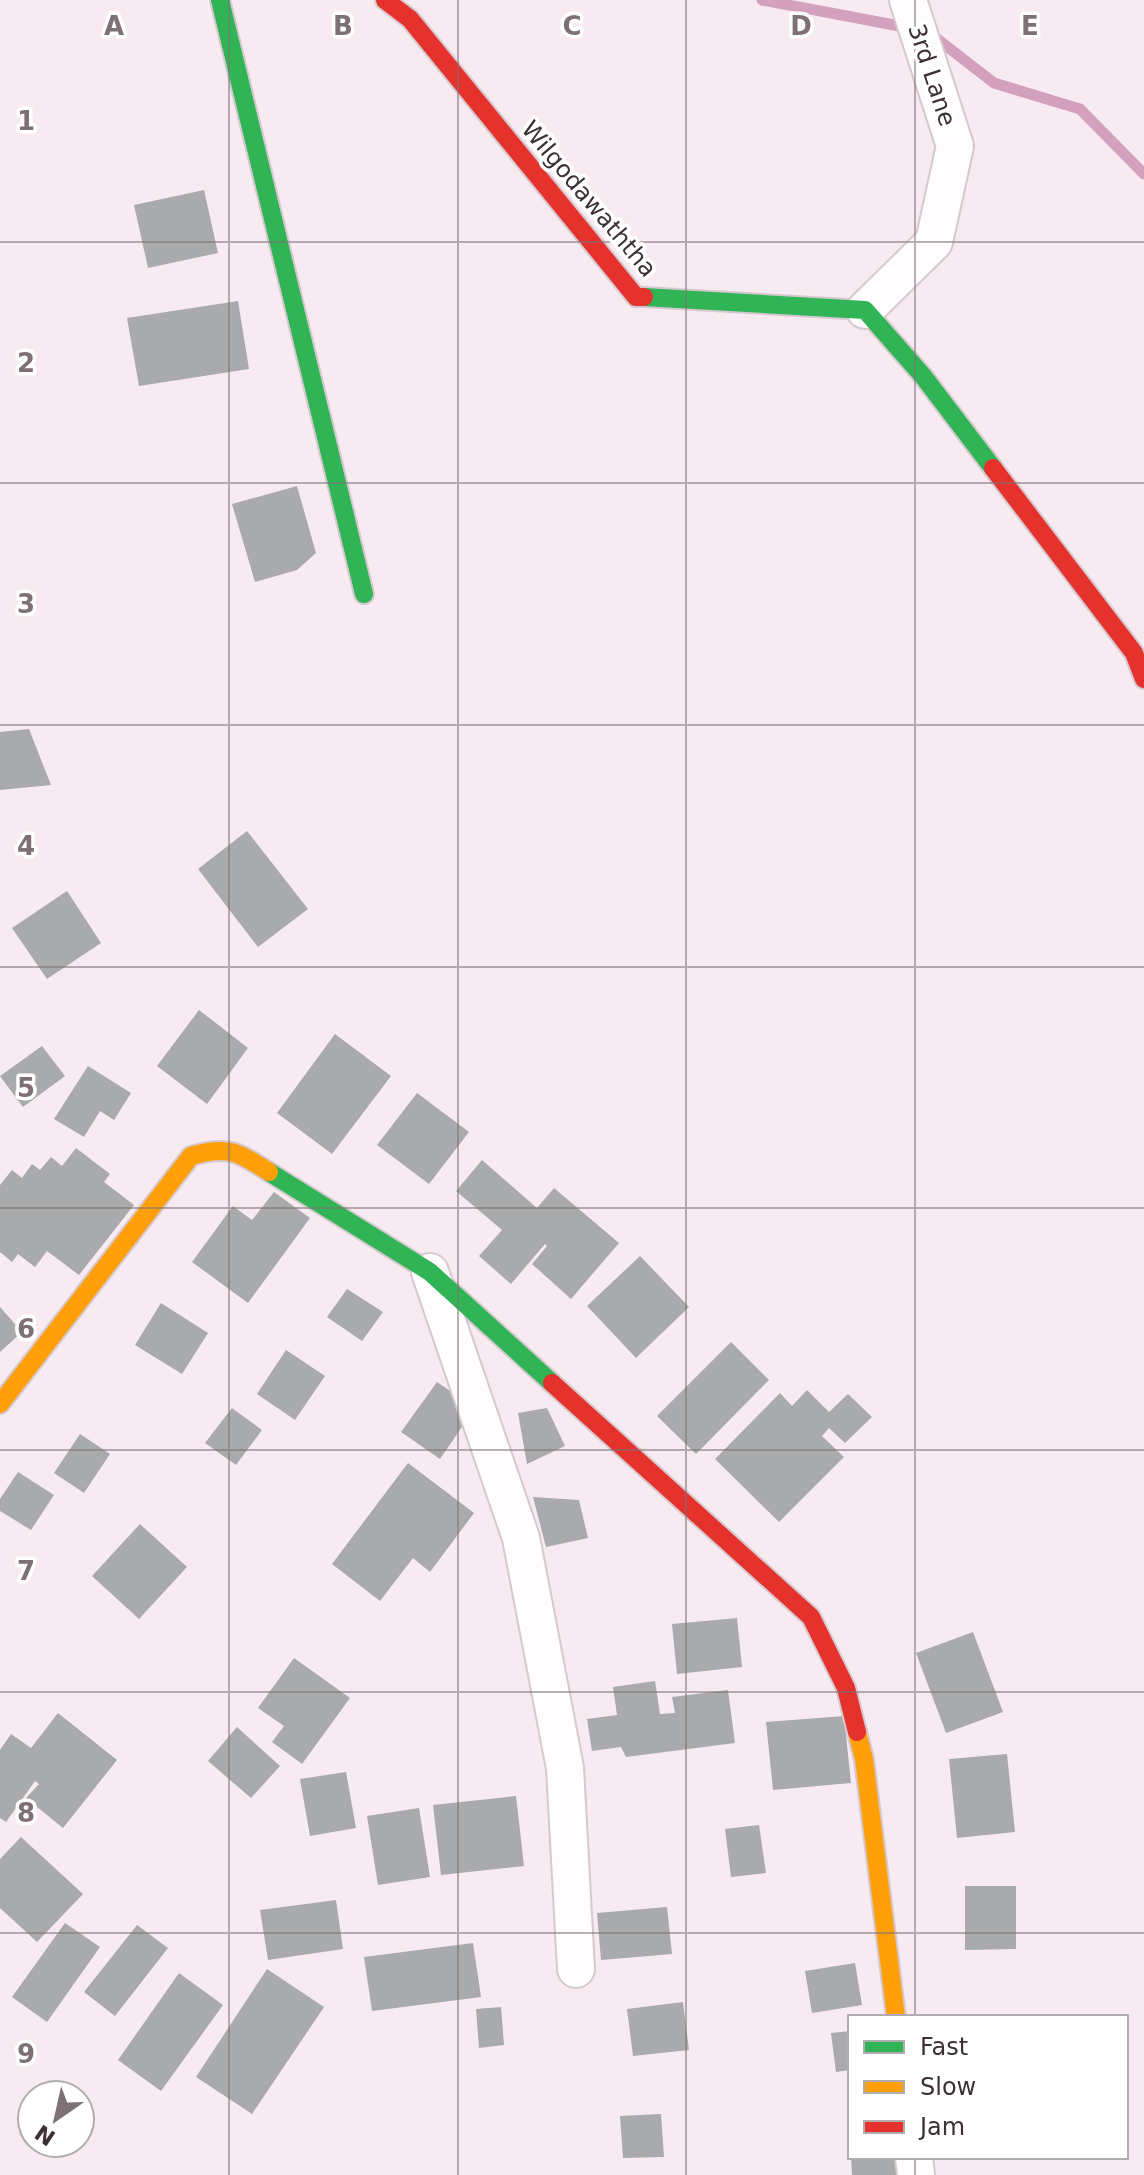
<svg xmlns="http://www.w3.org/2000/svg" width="1144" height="2175" viewBox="0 0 1144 2175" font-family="'DejaVu Sans',sans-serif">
<rect width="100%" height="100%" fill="#f7ebf1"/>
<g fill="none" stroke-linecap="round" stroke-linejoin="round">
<g stroke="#d3a0be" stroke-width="11">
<polyline points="762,0 910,28"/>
<polyline points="927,31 994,83 1080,109 1144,174"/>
</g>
</g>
<g fill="#a8aaac">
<polygon points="204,190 218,253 148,268 134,205"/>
<polygon points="238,301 249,369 139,386 127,318"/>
<polygon points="297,486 316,553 297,570 255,582 232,504"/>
<polygon points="29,729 51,785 0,790 0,732"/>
<polygon points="247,831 308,909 258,947 198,869"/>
<polygon points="67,891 101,943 47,979 12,928"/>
<polygon points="199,1010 248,1048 207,1104 157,1066"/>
<polygon points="335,1034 391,1076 332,1154 277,1113"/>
<polygon points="42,1046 65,1076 23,1107 0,1076"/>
<polygon points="88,1066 131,1093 114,1120 100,1111 84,1137 54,1119"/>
<polygon points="417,1093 469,1132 429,1184 377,1145"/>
<polygon points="76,1148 110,1174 104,1182 134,1205 79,1275 47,1251 35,1267 18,1254 12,1262 0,1252 0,1185 12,1170 22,1178 32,1164 40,1170 51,1157 62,1166"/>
<polygon points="482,1160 537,1208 554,1188 619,1243 571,1299 532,1264 547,1246 545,1244 511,1284 479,1256 502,1230 456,1191"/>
<polygon points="274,1192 310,1218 248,1303 192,1262 233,1206 252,1220"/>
<polygon points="640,1256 689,1307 636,1358 587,1306"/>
<polygon points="347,1289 383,1312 362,1341 327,1317"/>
<polygon points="161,1303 208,1333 182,1374 135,1345"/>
<polygon points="0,1307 22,1332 0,1352"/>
<polygon points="731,1342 769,1380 696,1454 657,1416"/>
<polygon points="286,1350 325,1376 295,1420 257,1394"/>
<polygon points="437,1382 475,1408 440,1459 401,1432"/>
<polygon points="807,1390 829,1412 848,1394 872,1417 845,1443 829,1428 822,1436 844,1457 779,1522 715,1459 780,1393 792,1406"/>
<polygon points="232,1408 262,1430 236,1465 205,1443"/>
<polygon points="547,1408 565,1446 527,1464 518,1413"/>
<polygon points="80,1434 110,1454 84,1493 54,1473"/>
<polygon points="408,1463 474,1513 430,1572 413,1558 380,1601 332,1564"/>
<polygon points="18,1472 54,1495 31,1530 0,1511 0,1499"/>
<polygon points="533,1497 579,1500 588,1538 546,1547"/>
<polygon points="140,1524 187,1567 139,1619 92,1576"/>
<polygon points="737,1618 742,1667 677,1674 672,1624"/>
<polygon points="973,1632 1003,1712 946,1733 916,1653"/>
<polygon points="294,1658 350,1698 302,1764 272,1742 284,1726 258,1708"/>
<polygon points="655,1681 660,1714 675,1713 672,1697 728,1690 735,1743 626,1757 621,1747 592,1751 587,1719 617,1715 613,1687"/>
<polygon points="58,1713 117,1760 63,1828 26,1798 39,1784 35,1781 6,1822 0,1818 0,1750 11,1734 31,1748"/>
<polygon points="844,1716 851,1783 773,1790 766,1722"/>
<polygon points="237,1727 280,1766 251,1798 208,1761"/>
<polygon points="1007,1754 1015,1832 957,1838 949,1759"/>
<polygon points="346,1772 356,1828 310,1836 300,1779"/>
<polygon points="516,1796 524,1866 441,1875 433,1805"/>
<polygon points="419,1808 430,1877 378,1885 367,1816"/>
<polygon points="759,1825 766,1873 731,1877 725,1829"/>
<polygon points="21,1837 83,1894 37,1942 0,1908 0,1859"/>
<polygon points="965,1886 1016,1886 1016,1949 965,1950"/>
<polygon points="336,1900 343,1949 268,1960 260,1910"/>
<polygon points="667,1907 672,1954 601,1960 597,1913"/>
<polygon points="65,1923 100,1947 47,2022 12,1997"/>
<polygon points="137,1925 168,1948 115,2016 84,1992"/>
<polygon points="473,1943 481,1997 372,2011 364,1957"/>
<polygon points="855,1963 862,2005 812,2013 805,1971"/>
<polygon points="267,1969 324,2007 252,2114 196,2077"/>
<polygon points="179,1973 223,2005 161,2091 118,2060"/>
<polygon points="683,2002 689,2050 633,2056 627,2009"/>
<polygon points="501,2007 504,2045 479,2048 476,2009"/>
<polygon points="850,2031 850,2070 836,2072 831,2033"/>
<polygon points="661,2114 664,2157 623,2158 620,2116"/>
<polygon points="851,2157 898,2157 900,2175 852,2175"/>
</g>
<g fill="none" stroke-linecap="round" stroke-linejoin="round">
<g stroke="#d5c9cf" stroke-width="40">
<g id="street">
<polyline points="865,310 934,242 955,146 908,0"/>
<polyline points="430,1272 521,1538 565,1768 576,1969"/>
<polyline points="914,2157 916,2175"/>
</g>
</g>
<g stroke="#d5c9cf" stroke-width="22">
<g id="fast">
<polyline points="220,0 364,594"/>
<polyline points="644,297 865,310 923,376 993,468"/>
<polyline points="269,1172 430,1272 552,1383"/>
</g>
</g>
<g stroke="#d5c9cf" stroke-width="22">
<g id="slow">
<path d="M0,1404L191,1156C228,1145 238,1152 269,1172"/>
<polyline points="857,1732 864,1759 896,2017"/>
</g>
</g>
<g stroke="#d5c9cf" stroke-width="22">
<g id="jam">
<polyline points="385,0 410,19 636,297 644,297"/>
<polyline points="993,468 1134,653 1144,679"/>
<polyline points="552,1383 811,1617 846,1688 857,1732"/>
</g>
</g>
<use href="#street" stroke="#fefcfd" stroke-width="36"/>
<use href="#fast" stroke="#30b455" stroke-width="18"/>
<use href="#slow" stroke="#ff9f0a" stroke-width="18"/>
<use href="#jam" stroke="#e5322d" stroke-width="18"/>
</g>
<path fill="none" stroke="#7d7177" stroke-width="2" stroke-opacity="0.55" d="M229,0V2175M458,0V2175M686,0V2175M915,0V2017M0,242H1144M0,483H1144M0,725H1144M0,967H1144M0,1208H1144M0,1450H1144M0,1692H1144M0,1933H1144M915,2157V2175"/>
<g text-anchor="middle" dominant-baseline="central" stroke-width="7" stroke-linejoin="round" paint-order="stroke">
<g font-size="24" fill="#3c2f36" stroke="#fff">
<text transform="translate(932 75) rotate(72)">3rd Lane</text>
<text transform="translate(589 199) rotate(50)">Wilgodawaththa</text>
</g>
</g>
<g font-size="26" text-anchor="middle" font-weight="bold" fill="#7d7177" stroke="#fff" stroke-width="7" stroke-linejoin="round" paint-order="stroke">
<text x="114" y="35">A</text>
<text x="343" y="35">B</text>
<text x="572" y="35">C</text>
<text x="801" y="35">D</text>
<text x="1030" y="35">E</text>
<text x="26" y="130">1</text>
<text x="26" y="372">2</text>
<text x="26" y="613">3</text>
<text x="26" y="855">4</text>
<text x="26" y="1097">5</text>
<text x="26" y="1338">6</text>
<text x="26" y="1580">7</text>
<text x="26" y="1822">8</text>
<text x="26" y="2063">9</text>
</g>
<rect x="848" y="2015" width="280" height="144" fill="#ffffff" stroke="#b1acaf" stroke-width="2"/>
<rect x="864" y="2041" width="40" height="12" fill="#30b455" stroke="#b1acaf" stroke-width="2"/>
<text x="920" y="2055" font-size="24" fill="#3c2f36">Fast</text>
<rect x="864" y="2081" width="40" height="12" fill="#ff9f0a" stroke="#b1acaf" stroke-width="2"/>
<text x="920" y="2095" font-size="24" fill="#3c2f36">Slow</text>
<rect x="864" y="2121" width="40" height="12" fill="#e5322d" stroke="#b1acaf" stroke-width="2"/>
<text x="920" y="2135" font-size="24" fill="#3c2f36">Jam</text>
<g transform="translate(56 2119) rotate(214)"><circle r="38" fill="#ffffff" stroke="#b1acaf" stroke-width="2"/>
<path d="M0-6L14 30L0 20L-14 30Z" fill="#7d7177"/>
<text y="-12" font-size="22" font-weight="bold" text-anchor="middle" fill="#3c2f36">N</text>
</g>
</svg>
